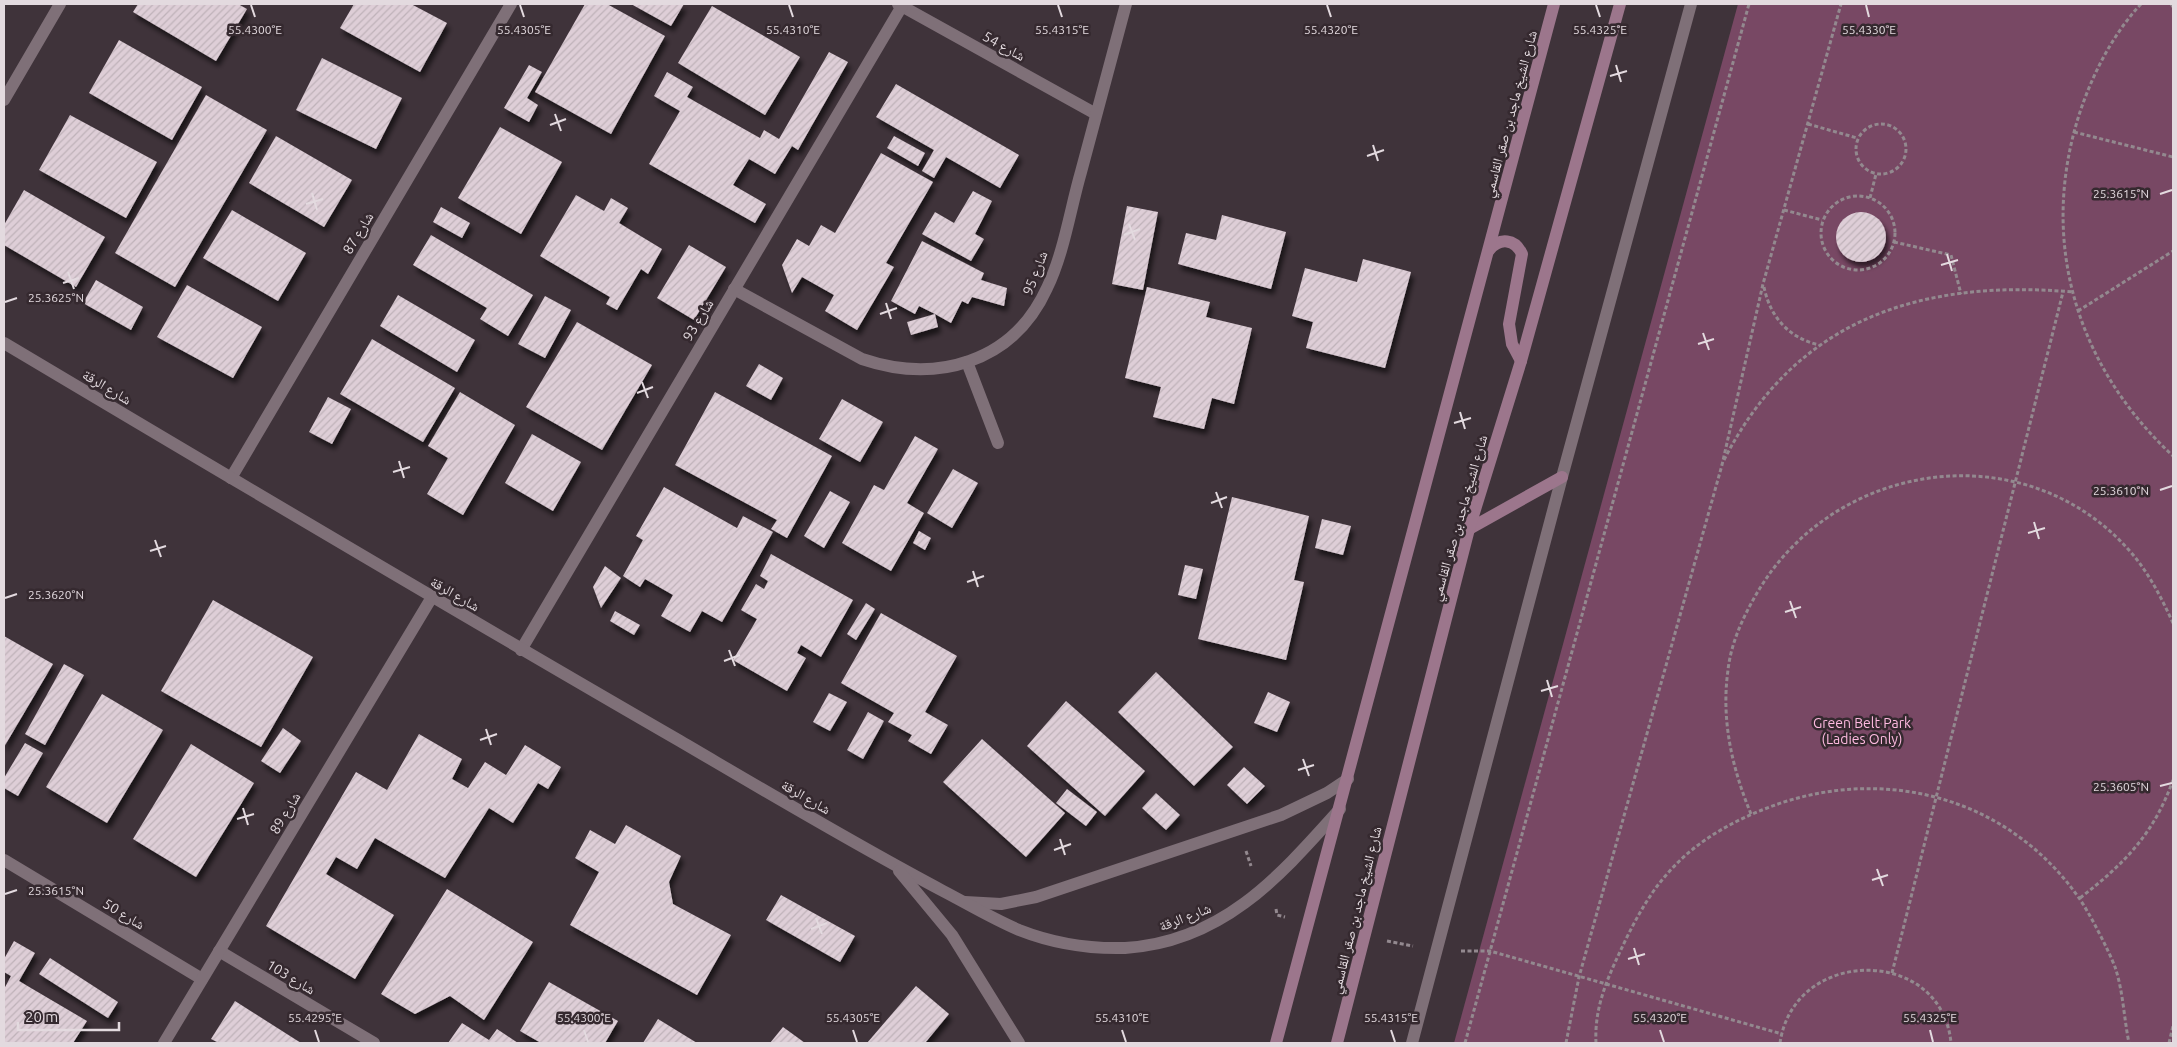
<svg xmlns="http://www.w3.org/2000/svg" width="2177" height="1047" viewBox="0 0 2177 1047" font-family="Ubuntu,'Noto Naskh Arabic',sans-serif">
<defs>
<pattern id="building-hatch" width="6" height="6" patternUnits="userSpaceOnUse" patternTransform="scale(1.25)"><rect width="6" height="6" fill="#deced7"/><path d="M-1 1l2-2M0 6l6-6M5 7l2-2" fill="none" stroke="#bfb2b9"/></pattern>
<filter id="shadow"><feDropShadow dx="3" dy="5.5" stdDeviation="2.5" flood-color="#0009"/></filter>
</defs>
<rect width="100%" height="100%" fill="#3f333a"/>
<polygon fill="#784864" points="1738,4 2173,4 2173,1043 1454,1043"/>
<g fill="url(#building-hatch)" filter="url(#shadow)">
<polygon points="138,4 238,4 247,9 216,61 133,12"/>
<polygon points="354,4 411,4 447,23 420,72 340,28"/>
<polygon points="585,4 607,4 665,36 611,134 535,92"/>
<polygon points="631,4 684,4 671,26"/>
<polygon points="712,6 800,57 765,115 678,63"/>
<polygon points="119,40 202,87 172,140 89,93"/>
<polygon points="829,52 848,62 798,150 792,146 775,174 749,159 733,185 766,204 755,223 649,164 680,111 654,96 667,72 693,87 687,97 760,138 764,130 779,139"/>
<polygon points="322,58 402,98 376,149 296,110"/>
<polygon points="529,65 542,72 527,98 538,105 529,122 504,108"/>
<polygon points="896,84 1019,155 1000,188 946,157 934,178 922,171 934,150 876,117"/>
<polygon points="206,95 267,130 175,287 115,253"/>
<polygon points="70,115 157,162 126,218 39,170"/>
<polygon points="500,127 562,162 521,234 458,198"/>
<polygon points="276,136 352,180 324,227 249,183"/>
<polygon points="894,136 925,153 918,166 887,148"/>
<polygon points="881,153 933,182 886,263 894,267 857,330 825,311 834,295 802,277 792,293 782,265 797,239 809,246 821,225 835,233"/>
<polygon points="24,190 105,237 76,287 4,245 4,225"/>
<polygon points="973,191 992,201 975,234 984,239 971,261 922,234 935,212 954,223"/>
<polygon points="576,195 604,211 611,198 628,208 619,223 662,249 648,274 641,269 617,310 606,304 610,297 540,256"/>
<polygon points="1127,206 1158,212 1143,290 1112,284"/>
<polygon points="441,207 470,223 462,238 433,222"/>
<polygon points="232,210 306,253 278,301 203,258"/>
<circle cx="1861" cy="237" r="25"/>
<polygon points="1222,215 1286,232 1271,289 1178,264 1186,233 1216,240"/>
<polygon points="431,235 533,295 508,336 480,319 487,308 413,265"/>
<polygon points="922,241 984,273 981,280 1007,288 1004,306 972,297 968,304 962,301 951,323 935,314 938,327 911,335 907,322 935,314 919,306 915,314 891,301"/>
<polygon points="689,245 726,267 694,320 657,298"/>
<polygon points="1363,259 1411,272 1385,368 1306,348 1313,322 1292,316 1305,268 1357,282"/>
<polygon points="96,280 143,307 131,330 83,303"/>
<polygon points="187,285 262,327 233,378 157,337"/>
<polygon points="1147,287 1210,302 1206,317 1252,328 1234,404 1212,398 1204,429 1153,417 1161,387 1125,378"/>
<polygon points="398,295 475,340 457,372 380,326"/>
<polygon points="545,296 571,310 545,358 518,344"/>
<polygon points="577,322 652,365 602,450 526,407"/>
<polygon points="372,339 455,388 423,442 340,394"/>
<polygon points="759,364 783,378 771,400 746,386"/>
<polygon points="460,392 515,425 463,515 427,494 448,458 428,446"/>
<polygon points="715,392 832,456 787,538 771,529 777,520 675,465"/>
<polygon points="328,397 351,409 332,444 309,432"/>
<polygon points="842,399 883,422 860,462 819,439"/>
<polygon points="532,434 581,462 553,511 505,483"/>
<polygon points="915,436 938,449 907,503 924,513 891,571 842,543 874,485 884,490"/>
<polygon points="953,469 978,483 952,528 927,513"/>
<polygon points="664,487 737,528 743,516 773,532 722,622 702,611 690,632 661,616 673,595 645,579 640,587 623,576 643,540 636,536"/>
<polygon points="830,491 850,502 824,548 804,536"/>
<polygon points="1232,497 1309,516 1294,580 1304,582 1286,660 1198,639"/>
<polygon points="1322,519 1351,526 1343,555 1315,548"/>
<polygon points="919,531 931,538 925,550 913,543"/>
<polygon points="771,554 853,600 821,657 801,645 797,653 806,658 787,691 733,660 757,619 741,610 756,584 764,589 768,581 760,576"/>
<polygon points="1185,565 1203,569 1196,599 1178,595"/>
<polygon points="605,566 621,578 601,608 593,587"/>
<polygon points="213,600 313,657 261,747 161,691"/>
<polygon points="866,603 875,609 856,640 847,634"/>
<polygon points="615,611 640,625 634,635 610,621"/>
<polygon points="881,613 957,656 925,712 948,725 931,754 908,741 912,735 888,722 894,713 841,683"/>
<polygon points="4,636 53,664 4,747"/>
<polygon points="64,664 84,675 45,745 25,734"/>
<polygon points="1156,672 1233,747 1194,786 1118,712"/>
<polygon points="1268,692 1290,702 1277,732 1254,723"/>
<polygon points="829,693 847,702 830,731 813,722"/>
<polygon points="102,694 163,730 107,823 46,787"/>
<polygon points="1066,701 1145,771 1105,816 1027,746"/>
<polygon points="868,712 884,721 863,759 847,750"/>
<polygon points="283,728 301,741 280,773 261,761"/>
<polygon points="419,734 462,759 452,779 468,788 485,762 506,775 525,745 561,767 548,789 538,783 513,823 489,808 445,878 375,838 357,869 336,857 326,874 394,915 355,979 266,926 356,772 387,790"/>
<polygon points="982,739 1065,813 1026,857 943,782"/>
<polygon points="25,743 43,753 18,796 4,788 4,778"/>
<polygon points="191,744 254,783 196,877 133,839"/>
<polygon points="1244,767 1265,786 1247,804 1227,785"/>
<polygon points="1067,789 1097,812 1086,826 1056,803"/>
<polygon points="1156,793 1180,815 1166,830 1142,808"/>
<polygon points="626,825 681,856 669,882 673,904 731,935 697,995 570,925 599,872 575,858 590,830 615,844"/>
<polygon points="447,889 533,942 484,1020 450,996 415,1014 381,994"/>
<polygon points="781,895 855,936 840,962 766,920"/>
<polygon points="14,941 35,953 19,981 87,1021 73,1043 4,1043 4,989 11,976 4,972 4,959"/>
<polygon points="50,958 118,1002 108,1018 39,974"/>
<polygon points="549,982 618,1021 605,1043 541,1043 520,1031"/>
<polygon points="916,986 949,1014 925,1043 867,1043"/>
<polygon points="235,1001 301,1043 219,1043 211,1039"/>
<polygon points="658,1019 697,1043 643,1043"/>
<polygon points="462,1023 489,1040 497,1029 518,1043 448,1043"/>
<polygon points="783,1027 805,1043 770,1043"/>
</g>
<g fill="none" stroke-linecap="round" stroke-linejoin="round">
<g stroke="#93898f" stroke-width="3" stroke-dasharray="4 2.5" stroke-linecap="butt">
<path d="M2141,4C2113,34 2093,73 2080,112C2038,240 2076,366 2173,456"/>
<polyline points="2171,4 2173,7"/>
<circle cx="1881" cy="149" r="25"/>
<polyline points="1808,124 1857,138"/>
<polyline points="2074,132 2173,157"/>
<circle cx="1858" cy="233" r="37"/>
<polyline points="1870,198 1876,174"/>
<polyline points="1784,210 1822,220"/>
<polyline points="1894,242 1951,255 1961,294"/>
<path d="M1764,287C1770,317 1789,338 1819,345"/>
<polyline points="2078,311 2173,251"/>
<path d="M1724,460C1796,318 1922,279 2073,292"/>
<path d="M1751,814C1732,768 1721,720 1728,670C1731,643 1743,617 1757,593C1835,460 2023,433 2128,549C2148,571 2161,597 2173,623"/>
<polyline points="1246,851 1251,866"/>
<path d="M2080,898C2124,864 2154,834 2173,780"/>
<polyline points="1276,909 1277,915 1285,917"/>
<polyline points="1387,941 1413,946"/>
<polyline points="1461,951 1490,951 1782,1034"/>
<polyline points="1892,973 2063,292"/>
<polyline points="1465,1043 1749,4"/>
<polyline points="1566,1043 1579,977 1722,465 1763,284 1841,4"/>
<path d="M1596,1043C1594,1004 1610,973 1626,939C1638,915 1650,893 1668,873C1693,844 1727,824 1762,810C1877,763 2006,794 2079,898C2089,912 2109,951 2115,967C2123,990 2124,1019 2129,1043"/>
<path d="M1780,1043C1794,946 1942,946 1951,1043"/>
<polyline points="2169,1043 2173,1026"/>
</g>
<g stroke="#7f7078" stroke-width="12">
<polyline points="967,362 998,443"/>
<polyline points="965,902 1001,904 1036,897 1281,815 1327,793 1348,779"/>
<polyline points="1412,1043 1562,477 1691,4"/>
</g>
<g stroke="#7f7078" stroke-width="12">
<polyline points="898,4 1096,114"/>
<polyline points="4,100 60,4"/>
<path d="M734,289L862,359C936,384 1013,363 1047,288C1064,253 1070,210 1081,172C1096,116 1111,60 1126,4"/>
<polyline points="231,478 511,4"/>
<polyline points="521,650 902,6"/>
<polyline points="4,860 202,979"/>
<polyline points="219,951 374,1043"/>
<polyline points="164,1043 432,597"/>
</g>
<g stroke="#7f7078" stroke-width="12">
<path d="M4,343C229,477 453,610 680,741C767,792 854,844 943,891C968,904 993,919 1019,930C1052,943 1090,949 1125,948C1223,942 1280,876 1340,809"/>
<polyline points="899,871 952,935 1019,1043"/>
</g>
<g stroke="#9c768c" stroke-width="12">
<path d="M1489,250C1500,237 1515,239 1522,254L1509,324L1512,344L1521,361"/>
<polyline points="1469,529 1562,477"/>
<polyline points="1276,1043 1554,4"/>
<polyline points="1337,1043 1469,529 1521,361 1620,4"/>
</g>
</g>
<path fill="none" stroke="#e3dadf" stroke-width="2" d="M251,5L255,17M520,5L524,17M789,5L793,17M1058,5L1062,17M1327,5L1331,17M1596,5L1600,17M1866,5L1869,17M1616,65L1621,82M1610,76L1627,71M555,114L561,131M550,125L566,119M1373,145L1378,161M1367,156L1384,150M312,193L317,210M2160,194L2172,190M306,204L323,199M1129,224L1135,240M1124,235L1140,229M1947,254L1952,271M1941,265L1958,260M68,272L74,289M63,283L79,278M5,302L17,298M886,303L891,319M880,314L897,308M1703,333L1709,350M1698,344L1714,339M642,382L648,398M637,393L653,387M1460,412L1465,429M1454,423L1471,418M399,461L404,478M393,472L410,467M2160,490L2172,486M1216,492L1222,508M1211,503L1227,497M2034,522L2039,539M2028,533L2045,528M155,540L161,557M150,551L166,546M973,571L978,587M967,582L984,576M5,598L17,594M1790,601L1796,618M1785,612L1801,607M729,650L735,666M724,661L740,655M1547,680L1552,697M1541,691L1558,686M486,729L491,745M480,740L497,734M1303,759L1309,776M1298,770L1314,765M2160,786L2172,783M243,808L248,825M237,819L254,814M1060,839L1065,855M1054,850L1071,844M1877,869L1883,886M1872,880L1888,875M5,894L17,890M816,918L822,934M811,929L827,923M1634,948L1639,965M1628,959L1645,954M315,1030L319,1042M584,1030L588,1042M853,1030L857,1042M1122,1030L1126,1042M1391,1030L1395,1042M1660,1030L1664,1042M1930,1030L1933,1042"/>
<g text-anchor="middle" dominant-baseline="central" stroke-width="5" stroke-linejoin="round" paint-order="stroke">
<g font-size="14" fill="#e3dadf" stroke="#35292f">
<text transform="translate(1004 46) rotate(29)">شارع 54</text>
<text transform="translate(1510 114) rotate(-75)">شارع الشيخ ماجد بن صقر القاسمي</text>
<text transform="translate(358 233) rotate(-59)">شارع 87</text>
<text transform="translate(1035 273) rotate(-69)">شارع 95</text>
<text transform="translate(698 320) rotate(-59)">شارع 93</text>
<text transform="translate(107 387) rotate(31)">شارع الرقة</text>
<text transform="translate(1459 518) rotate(-74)">شارع الشيخ ماجد بن صقر القاسمي</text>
<text transform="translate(455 594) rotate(30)">شارع الرقة</text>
<text transform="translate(806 797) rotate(30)">شارع الرقة</text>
<text transform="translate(285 813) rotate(-59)">شارع 89</text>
<text transform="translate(1356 910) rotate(-76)">شارع الشيخ ماجد بن صقر القاسمي</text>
<text transform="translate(124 914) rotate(31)">شارع 50</text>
<text transform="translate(1185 917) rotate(-21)">شارع الرقة</text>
<text transform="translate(291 977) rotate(31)">شارع 103</text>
</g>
<g font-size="14" fill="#febae0" stroke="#35292f">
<text x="1862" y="723">Green Belt Park<tspan x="1862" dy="16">(Ladies Only)</tspan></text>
</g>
</g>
<g font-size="12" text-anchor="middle" fill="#e3dadf" stroke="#35292f" stroke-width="5" stroke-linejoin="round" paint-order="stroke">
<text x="255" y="34">55.4300°E</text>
<text x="524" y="34">55.4305°E</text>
<text x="793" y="34">55.4310°E</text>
<text x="1062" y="34">55.4315°E</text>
<text x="1331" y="34">55.4320°E</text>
<text x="1600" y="34">55.4325°E</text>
<text x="1869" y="34">55.4330°E</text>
<text x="2121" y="198">25.3615°N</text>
<text x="56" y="302">25.3625°N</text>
<text x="2121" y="495">25.3610°N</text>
<text x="56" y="599">25.3620°N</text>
<text x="2121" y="791">25.3605°N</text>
<text x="56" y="895">25.3615°N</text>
<text x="315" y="1022">55.4295°E</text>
<text x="584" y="1022">55.4300°E</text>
<text x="853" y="1022">55.4305°E</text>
<text x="1122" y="1022">55.4310°E</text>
<text x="1391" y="1022">55.4315°E</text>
<text x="1660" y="1022">55.4320°E</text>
<text x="1930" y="1022">55.4325°E</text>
</g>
<rect width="2177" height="1047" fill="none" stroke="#e3dadf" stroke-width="10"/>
<path d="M18 1022v8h101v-8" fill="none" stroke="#e3dadf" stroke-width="2.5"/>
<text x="25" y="1022" font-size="15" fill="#e3dadf" stroke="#35292f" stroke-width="4" paint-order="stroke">20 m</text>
</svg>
